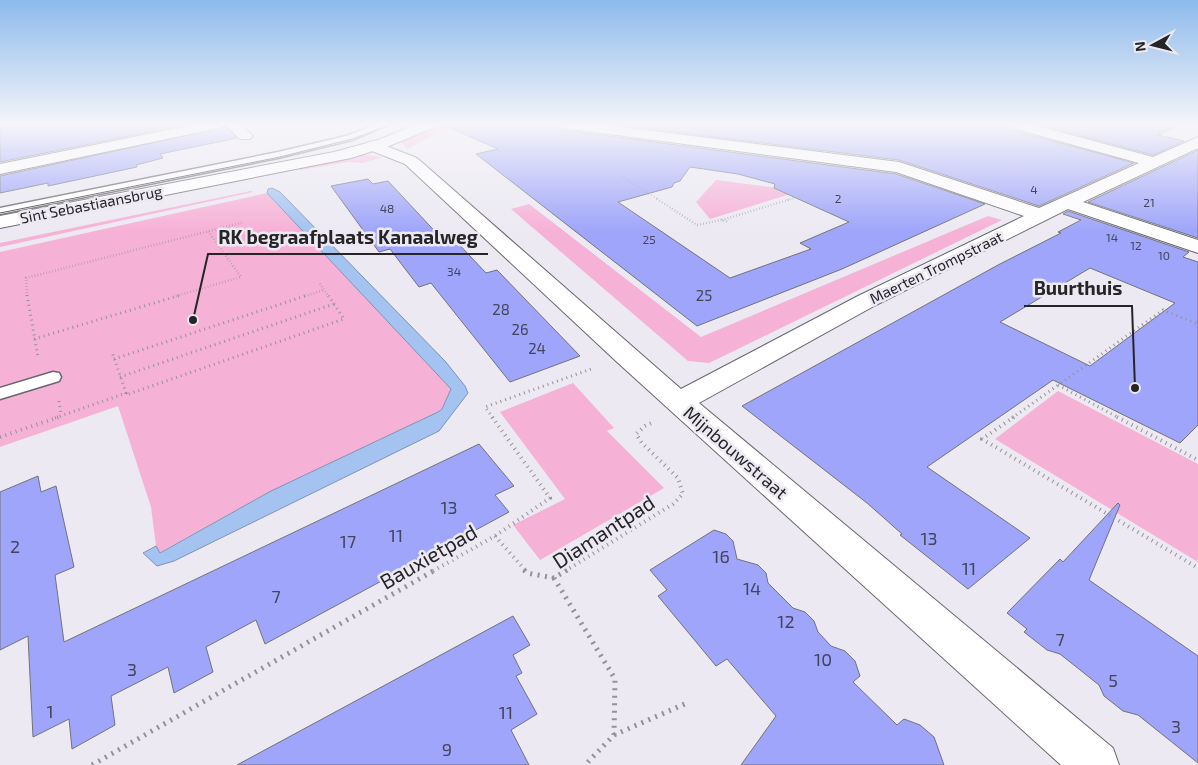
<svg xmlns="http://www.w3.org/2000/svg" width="1198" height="765" viewBox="0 0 1198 765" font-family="'Exo 2',sans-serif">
<rect width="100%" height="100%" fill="#ece9f2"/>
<g fill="#f6b1d7">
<polygon points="441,124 456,124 407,149 400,140 427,132"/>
<polygon points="358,154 383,157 362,163 347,162 300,170 299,169"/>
<polygon points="716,180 800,191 710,219 696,202"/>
<polygon points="251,191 253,192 0,247 0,243"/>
<polygon points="267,193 451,389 442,409 438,412 271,491 159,553 156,546 151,507 118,406 0,447 0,252"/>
<polygon points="529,204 701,337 988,216 1002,220 709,363 688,361 511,209"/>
<polygon points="573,383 614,428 607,431 664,488 540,560 513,525 565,499 500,412"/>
<polygon points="1058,391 1198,464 1198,562 995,439"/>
</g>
<polygon fill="#a4c3f1" stroke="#7e93b4" points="272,188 280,192 445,361 465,386 468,393 439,431 174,561 157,566 143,553 156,546 160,553 271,491 438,412 442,409 451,389 267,193 268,189"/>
<g fill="#9fa5fa" stroke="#71727a" fill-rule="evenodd">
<polygon points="0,124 189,124 0,162"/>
<path d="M441,124H554L556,128L563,130L896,174L985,204L842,269L697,326L476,154L498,149ZM690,167L738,174L775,184L774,188L849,222L800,243L811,249L730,278L618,202L672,187L674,183L680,181Z"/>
<polygon points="611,124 1005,124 1008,129 1134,163 1039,206 899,160"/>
<polygon points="1037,124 1182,124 1158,135 1184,141 1153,155"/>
<polygon points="226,127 237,138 160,154 163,158 136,165 137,167 48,186 48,183 0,193 0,176"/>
<polygon points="1198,150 1198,238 1088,202"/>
<polygon points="368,179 373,184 388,181 443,240 453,238 486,273 497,270 580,356 510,382 431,283 419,287 390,249 379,252 331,186"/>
<path d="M1068,211L1189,252L1183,257L1198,262V425L1180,443L1053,380L927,467L1030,538L968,589L900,535L902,534L867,503L742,406L998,265L1061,233L1058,232L1081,220L1063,214ZM1090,268L1175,303L1090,366L1000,322Z"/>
<polygon points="479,444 514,486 495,495 509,512 265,644 256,620 206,647 213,672 174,693 168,667 111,696 115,725 72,749 69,719 33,737 28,636 0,650 0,492 38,476 41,492 56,486 74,567 55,575 64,642"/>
<polygon points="1118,503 1120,505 1089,580 1198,656 1198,763 1138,715 1123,711 1104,696 1099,685 1060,654 1047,650 1024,632 1027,629 1007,613 1060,559 1063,562"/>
<polygon points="714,530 726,534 733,541 737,559 758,565 766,573 768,583 793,608 805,612 814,621 818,632 831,646 845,651 855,661 860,676 853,682 897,725 904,719 920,725 934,737 944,765 741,765 776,716 727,659 716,666 658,596 667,590 650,570"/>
<polygon points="513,616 530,645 513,655 522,673 516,676 537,714 511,730 529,765 237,765"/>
</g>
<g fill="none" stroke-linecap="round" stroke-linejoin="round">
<g stroke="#69666e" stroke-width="3">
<g id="lane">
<polygon points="378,124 390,124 352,140 278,158 0,214 0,208 278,152 346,136"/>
<polygon points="53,372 59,373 61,377 59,381 0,399 0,388"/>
</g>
</g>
<g stroke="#69666e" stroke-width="2">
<g id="street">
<polygon points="198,124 240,124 253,136 250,139 240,139 226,125 219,128 0,174 0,164"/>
<polygon points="556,124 597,124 899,162 1039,208 1139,163 1009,127 1007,124 1030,124 1153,157 1198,137 1198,148 1083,202 1198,240 1198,253 1068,209 874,306 699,403 1113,748 1119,765 1061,765 617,362 405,164 367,149 365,146 367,143 373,141 417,158 681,389 858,296 1024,216 896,172 563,128 558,127"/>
</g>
</g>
<g stroke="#69666e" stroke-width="2">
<polygon id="secondary" points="418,124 437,124 435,127 389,146 351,158 0,228 0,216 334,152 378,140"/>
</g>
<g stroke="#949298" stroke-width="2" stroke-dasharray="0.5 2.5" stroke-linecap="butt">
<polyline points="621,176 659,200"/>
<polyline points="787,200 801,196"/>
</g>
<g stroke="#949298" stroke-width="2.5" stroke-dasharray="0.5 2.5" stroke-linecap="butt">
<polyline points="657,199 697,225 721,220 729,222"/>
<polyline points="722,220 791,199"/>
<polyline points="320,284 328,296"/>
<polyline points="27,296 26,278 244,222"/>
<polyline points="176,296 241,277 208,231"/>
<polyline points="305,296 324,290"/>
</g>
<g stroke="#949298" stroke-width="3" stroke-dasharray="1 4" stroke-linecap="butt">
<polyline points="27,295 38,357"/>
<polyline points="34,339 181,295"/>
<polyline points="114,359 308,295"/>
<polyline points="120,377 334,304"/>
<polyline points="1058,385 1119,418"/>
<polyline points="126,393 126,395 344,319 328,295"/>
<polyline points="59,401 61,415"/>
<polyline points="55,418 126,393 112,352"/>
<polyline points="493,418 485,407 594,368"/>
<polyline points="1012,418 1163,310 1198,324"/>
</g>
<g stroke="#949298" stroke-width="4" stroke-dasharray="1 4.5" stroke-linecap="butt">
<polyline points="1014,417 982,439 1198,568"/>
<polyline points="1117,417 1198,460"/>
<polyline points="0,437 59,417"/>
<polyline points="495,536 526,571"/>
<polyline points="433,571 495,536 550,498 492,417"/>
<polyline points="565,571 673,504 683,494 678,478 642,443 636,434 645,426 654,422"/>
</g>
<g stroke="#949298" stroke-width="5" stroke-dasharray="2 5.5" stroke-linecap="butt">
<polyline points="524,570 527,573 554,578"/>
<polyline points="567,570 554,578 615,679 614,735 585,765"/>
<polyline points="614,735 687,703"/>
<polyline points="92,765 435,570"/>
</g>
<use href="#lane" fill="#fff" fill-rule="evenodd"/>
<use href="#street" fill="#fff" fill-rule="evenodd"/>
<use href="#secondary" fill="#fff" fill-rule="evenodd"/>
<polyline stroke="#424145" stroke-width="1" points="0,213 280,157 352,139 392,124"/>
</g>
<linearGradient id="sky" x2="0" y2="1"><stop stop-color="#8dbaec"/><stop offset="0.54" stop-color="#f6f5f9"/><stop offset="1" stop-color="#f6f5f9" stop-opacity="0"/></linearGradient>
<rect width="1198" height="231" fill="url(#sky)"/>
<g text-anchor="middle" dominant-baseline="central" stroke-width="5" stroke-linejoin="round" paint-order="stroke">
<g font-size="12" fill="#44445c">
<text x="1034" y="189">4</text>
<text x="838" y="198">2</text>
<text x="1149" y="202">21</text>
<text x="387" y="208">48</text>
<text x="1112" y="237">14</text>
<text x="649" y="239">25</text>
<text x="1136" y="245">12</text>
<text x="1164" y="255">10</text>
<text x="454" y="271">34</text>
</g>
<g font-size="15" fill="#252427" stroke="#ece9f2">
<text transform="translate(91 204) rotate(-11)">Sint Sebastiaansbrug</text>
<text transform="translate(936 267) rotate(-26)">Maerten Trompstraat</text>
</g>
<g font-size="15" fill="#44445c">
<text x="704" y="295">25</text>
<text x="501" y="309">28</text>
<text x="520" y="329">26</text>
<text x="537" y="348">24</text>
</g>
<g font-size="18" fill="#252427" stroke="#ece9f2">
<text transform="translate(736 452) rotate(41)">Mijnbouwstraat</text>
</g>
<g font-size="18" fill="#44445c">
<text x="449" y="507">13</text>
<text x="396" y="535">11</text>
<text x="929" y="538">13</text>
<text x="348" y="541">17</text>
<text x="15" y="546">2</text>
<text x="721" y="556">16</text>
<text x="969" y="568">11</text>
<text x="752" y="588">14</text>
<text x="276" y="596">7</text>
<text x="786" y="621">12</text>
<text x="1060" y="639">7</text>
<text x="823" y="659">10</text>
<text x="132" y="669">3</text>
<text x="1113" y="680">5</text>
<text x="50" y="711">1</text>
<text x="506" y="712">11</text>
<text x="1176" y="726">3</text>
<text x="447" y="749">9</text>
</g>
<g font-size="21" fill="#252427" stroke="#ece9f2">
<text transform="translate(603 531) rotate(-33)">Diamantpad</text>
<text transform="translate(428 556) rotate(-30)">Bauxietpad</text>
</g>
</g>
<path fill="none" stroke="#252427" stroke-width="2" d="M193 320L208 254H488M1135 388L1132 306H1024"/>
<g fill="#252427" stroke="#ece9f2" stroke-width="2">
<circle cx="193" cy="320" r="5"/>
<circle cx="1135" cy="388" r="5"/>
</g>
<g font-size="19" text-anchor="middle" font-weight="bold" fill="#252427" stroke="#ece9f2" stroke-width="5" stroke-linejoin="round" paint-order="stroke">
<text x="348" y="244">RK begraafplaats Kanaalweg</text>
<text x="1078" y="295">Buurthuis</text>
</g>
<g transform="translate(1153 45) rotate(263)" stroke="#ece9f2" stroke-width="4" paint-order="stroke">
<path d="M0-4L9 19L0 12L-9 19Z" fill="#252427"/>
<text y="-8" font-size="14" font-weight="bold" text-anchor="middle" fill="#252427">N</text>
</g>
</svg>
